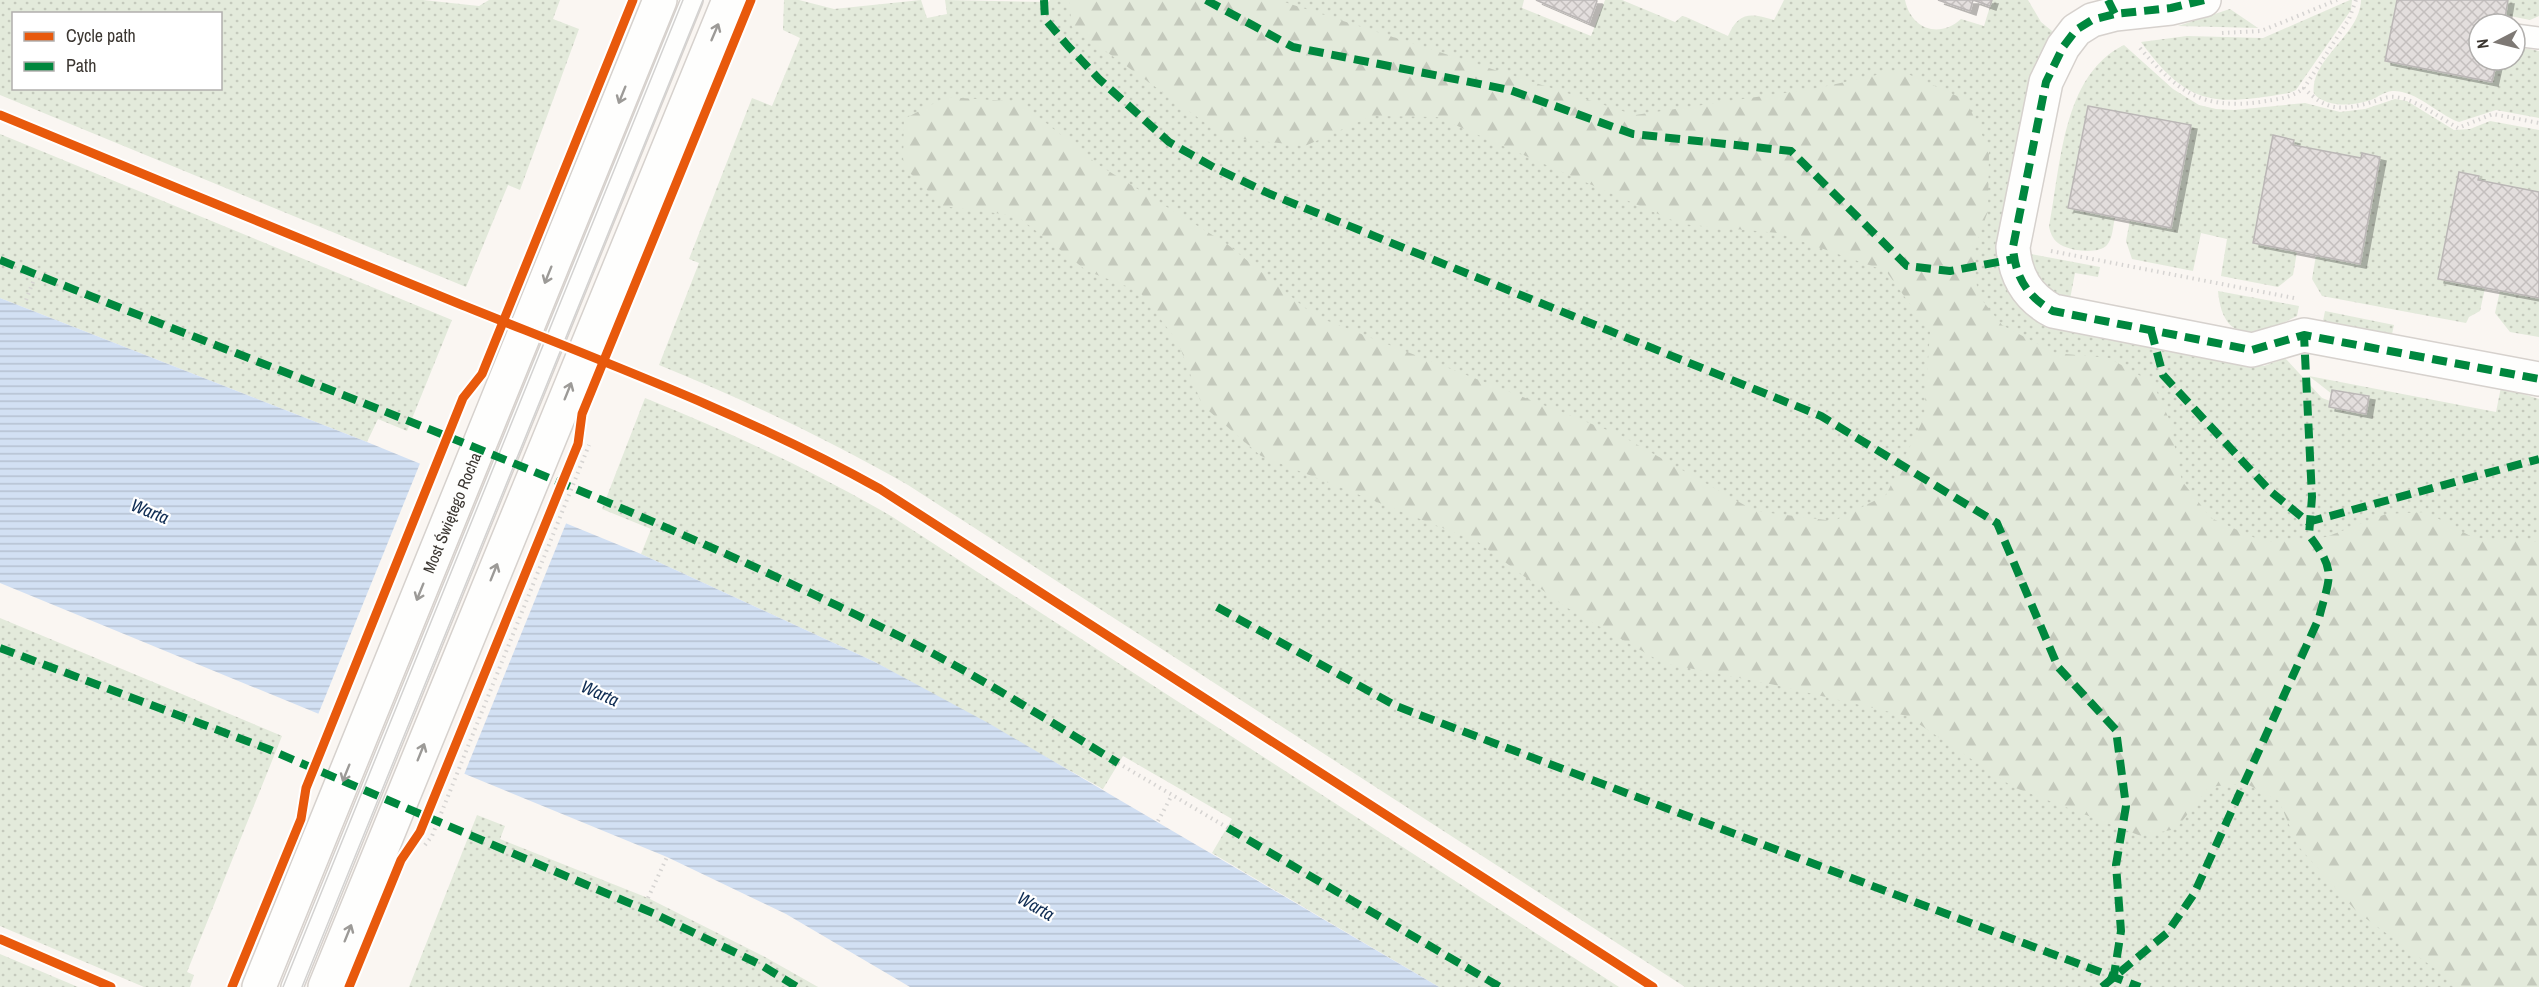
<svg xmlns="http://www.w3.org/2000/svg" width="2539" height="987" viewBox="0 0 2539 987" font-family="'Archivo Narrow',sans-serif">
<defs>
<pattern id="grass-dots" width="8" height="8" patternUnits="userSpaceOnUse" patternTransform="scale(1.5)"><rect width="8" height="8" fill="#e3eadb"/><path d="M2 2h.1M6 6h.1" fill="none" stroke="#c4c9bc" stroke-width="1.8" stroke-linecap="round"/></pattern>
<pattern id="forest-firs" width="22" height="20" patternUnits="userSpaceOnUse" patternTransform="scale(1.5)"><rect width="22" height="20" fill="#e3eadb"/><path d="M5 1l3.5 6h-7zM16 11l3.5 6h-7z" fill="#c4c9bc"/></pattern>
<pattern id="water-rules" width="6" height="5" patternUnits="userSpaceOnUse" patternTransform="scale(1.5)"><rect width="6" height="5" fill="#d2e0f3"/><path d="M0 2.5h6" fill="none" stroke="#b5c1d1"/></pattern>
<pattern id="building-cross-hatch" width="8" height="8" patternUnits="userSpaceOnUse" patternTransform="scale(1.5)"><rect width="8" height="8" fill="#e3dedd"/><path d="M0 0l8 8M0 8l8-8" fill="none" stroke="#c4bfbe"/></pattern>
<filter id="shadow"><feDropShadow dx="6" dy="4" stdDeviation="0" flood-color="#0004"/></filter>
</defs>
<rect width="100%" height="100%" fill="#faf6f2"/>
<g fill="url(#grass-dots)" fill-rule="evenodd">
<path d="M0,0H423L479,6L489,0H560L553,19L579,29L520,190L508,185L466,287L0,95ZM14,14H220V88H14Z"/>
<path d="M784,0H799L834,9L921,0L927,18L947,14L945,0L1048,2L1050,0H1524L1522,8L1591,36L1605,0H1622L1675,22L1682,16L1686,17L1728,36C1739,11 1751,13 1774,20L1784,0H1905C1911,29 1939,39 1961,19L1984,26L1992,0H2028L2041,22L2052,31C2053,47 2045,52 2035,63L2000,239L2012,295L2029,315L2053,328L2264,366L2285,358L2322,398L2366,414L2369,396L2333,390L2332,394L2309,376L2496,412L2501,387L2539,399V987H1685L908,485C827,439 745,400 659,365L699,263L689,259L752,98L772,106L800,38L783,30Z"/>
<path d="M2350,0H2352L2351,10L2296,90L2289,93C2215,105 2189,108 2141,42L2187,36L2263,38Z"/>
<path d="M2361,0H2397L2492,82L2497,60H2515V46L2539,51V118L2496,110L2459,122C2437,114 2416,90 2392,91C2384,92 2378,97 2371,100C2353,106 2328,108 2314,94C2310,58 2360,36 2361,0Z"/>
<polygon points="2508,0 2539,0 2539,16 2530,20 2505,15"/>
<polygon points="2230,9 2258,28 2178,26"/>
<path d="M2124,45L2173,89L2199,105L2216,109L2234,110L2305,103L2340,112L2365,109L2395,99L2407,101L2454,130L2470,129L2490,121L2539,130V192L2478,180V176L2459,172L2438,279L2485,288L2480,311L2469,317L2466,323L2322,296L2312,279L2316,255L2360,264L2380,157L2362,153L2361,158L2293,145L2294,140L2273,136L2253,243L2297,252L2293,275L2278,287L2221,276L2227,239L2201,233L2193,271L2132,259L2126,241L2130,220L2171,228L2191,125L2088,106L2068,208L2115,217C2113,225 2113,238 2107,245C2098,255 2068,251 2058,243C2052,238 2051,234 2049,227C2061,166 2062,75 2124,45Z"/>
<polygon points="0,134 452,320 407,431 378,419 367,442 0,298"/>
<path d="M2031,254L2100,267L2098,277L2075,273L2070,299C2044,291 2036,281 2031,254Z"/>
<path d="M2218,291L2299,306L2297,316C2261,335 2223,348 2218,291Z"/>
<polygon points="2500,291 2539,298 2539,337 2510,332 2495,313"/>
<polygon points="2325,311 2394,325 2392,334 2323,321"/>
<path d="M645,398C731,433 810,469 891,516L1619,987H1439L1212,853L1232,819L1123,756L1103,789L875,662L641,554L651,529L602,509Z"/>
<polygon points="0,618 282,736 187,972 194,975 190,987 144,987 0,926"/>
<polygon points="477,815 505,826 500,839 648,898 765,957 818,987 409,987"/>
<polygon points="0,954 78,987 0,987"/>
</g>
<polygon fill="url(#forest-firs)" points="1069,0 1278,0 1635,115 1818,88 1899,70 1966,100 1989,150 1988,211 1973,253 1978,295 2002,325 2055,353 2109,358 2153,383 2169,419 2182,481 2211,518 2264,542 2326,537 2386,514 2426,512 2474,538 2539,542 2539,987 2460,987 2357,912 2298,846 2279,801 2245,783 2209,787 2176,829 2141,836 2013,787 1907,716 1775,685 1663,663 1564,606 1478,542 1261,456 1202,405 1178,342 1139,291 1087,271 1017,216 943,206 903,166 904,119 946,97 1020,102 1097,164 1227,244 1315,316 1620,435 1755,511 1834,521 1886,495 1924,418 1930,332 1886,271 1778,233 1681,224 1437,117 1372,116 1305,146 1225,137 1072,27"/>
<polygon fill="url(#water-rules)" points="0,298 367,442 641,554 875,662 990,724 1439,987 910,987 786,914 667,857 0,583"/>
<polygon fill="#faf6f2" points="421,461 567,521 463,777 317,717"/>
<g fill="url(#building-cross-hatch)" stroke="#bbb7b6" stroke-width="1.5" filter="url(#shadow)">
<polygon points="1536,0 1596,0 1597,1 1589,23"/>
<polygon points="1938,0 1992,0 1990,6 1973,0 1970,11"/>
<polygon points="2397,0 2508,0 2504,24 2479,24 2479,60 2497,60 2492,82 2385,61"/>
<polygon points="2088,106 2191,125 2171,228 2068,208"/>
<polygon points="2273,135 2294,140 2293,145 2361,158 2362,153 2380,157 2360,264 2253,243"/>
<polygon points="2459,172 2479,176 2478,180 2539,192 2539,298 2438,279"/>
<polygon points="2332,390 2369,396 2366,414 2329,407"/>
</g>
<g fill="none" stroke-linecap="round" stroke-linejoin="round">
<g stroke="#d6d1cd" stroke-width="24">
<g id="lane">
<polyline points="2515,35 2539,38"/>
<polyline points="292,987 692,0"/>
</g>
</g>
<g stroke="#d6d1cd" stroke-width="36">
<g id="street">
<path d="M2204,0L2171,8L2115,14L2092,20L2076,30L2063,47L2046,82L2013,247C2015,276 2027,297 2053,311L2252,350L2304,335L2539,379"/>
<path id="s1" d="M259,987L660,0"/>
</g>
</g>
<g stroke="#d6d1cd" stroke-width="36">
<polyline id="secondary" points="325,987 729,0"/>
</g>
<g stroke="#d6d4d2" stroke-width="4" stroke-dasharray="1.5 4.5" stroke-linecap="butt">
<path d="M2356,0L2349,19L2304,88C2326,111 2341,111 2372,102C2379,100 2387,96 2395,97C2416,99 2440,118 2458,128L2493,114L2539,123"/>
<polyline points="2222,33 2261,31 2337,0"/>
<path d="M2140,48C2177,91 2201,110 2260,102C2277,99 2290,99 2304,88"/>
<polyline points="2051,251 2294,298"/>
<polyline points="26,300 36,274"/>
<polyline points="1118,763 1228,828"/>
<polyline points="1158,821 1172,795"/>
<polyline points="425,845 432,836 589,445"/>
<polyline points="648,898 667,857"/>
</g>
<use href="#lane" stroke="#fefefd" stroke-width="21"/>
<use href="#street" stroke="#fefefd" stroke-width="33"/>
<use href="#secondary" stroke="#fefefd" stroke-width="33"/>
<g stroke="#d3d2d1" stroke-width="1.5">
<polyline points="283,987 683,0"/>
<polyline points="302,987 703,0"/>
</g>
<g stroke="#00873e" stroke-width="8" stroke-dasharray="15 8" stroke-linecap="butt">
<polyline points="1044,0 1045,19 1068,46 1099,79 1169,142 1215,168 1270,194 1821,416 1997,523 2058,667 2116,730 2126,806 2116,865 2121,931 2114,975"/>
<polyline points="1206,0 1293,47 1510,90 1633,134 1791,151 1907,266 1950,271 2014,259"/>
<polyline points="2108,0 2115,14"/>
<path d="M2204,0L2171,8L2115,14L2092,20L2076,30L2063,47L2046,82L2013,247C2015,276 2027,297 2053,311L2252,350L2304,335L2539,379"/>
<path d="M0,260C303,382 613,492 905,639C978,676 1048,720 1118,763"/>
<polyline points="2151,330 2163,375 2270,491 2308,522 2539,459"/>
<polyline points="1217,607 1396,706 2140,987"/>
<polyline points="0,648 268,749 655,914 761,965 797,987"/>
<polyline points="1228,828 1500,987"/>
<path d="M2102,987L2167,933L2194,894L2319,618C2330,575 2337,572 2309,535L2312,497L2304,335"/>
</g>
<g stroke="#fff" stroke-width="13">
<g id="cycleway">
<path d="M0,115C154,178 308,243 462,305C604,362 747,415 880,489L1653,987"/>
<polyline points="0,939 111,987"/>
<polyline points="232,987 301,819 306,788 463,398 482,374 633,0"/>
<polyline points="349,987 401,860 420,832 578,444 582,414 751,0"/>
</g>
</g>
<use href="#cycleway" stroke="#e8590c" stroke-width="9"/>
</g>
<defs><path id="oneway-shaft" d="M-6 0H5M1.5-3L5.5 0L1.5 3" fill="none" stroke-width="1.6" stroke-linecap="round" stroke-linejoin="round" transform="scale(1.5)"/></defs>
<g stroke="#9c9a97">
<use href="#oneway-shaft" transform="translate(715 32) rotate(-67)"/>
<use href="#oneway-shaft" transform="translate(622 95) rotate(112)"/>
<use href="#oneway-shaft" transform="translate(548 275) rotate(112)"/>
<use href="#oneway-shaft" transform="translate(568 391) rotate(-68)"/>
<use href="#oneway-shaft" transform="translate(494 572) rotate(-68)"/>
<use href="#oneway-shaft" transform="translate(420 592) rotate(112)"/>
<use href="#oneway-shaft" transform="translate(421 752) rotate(-68)"/>
<use href="#oneway-shaft" transform="translate(346 773) rotate(112)"/>
<use href="#oneway-shaft" transform="translate(348 933) rotate(-68)"/>
</g>
<g text-anchor="middle" dominant-baseline="central" stroke-width="4.5" stroke-linejoin="round" paint-order="stroke">
<g font-size="16" fill="#3b3631" stroke="#fff">
<text stroke="none"><textPath href="#s1" startOffset="512">Most Świętego Rocha</textPath></text>
</g>
<g font-size="18" font-style="italic" fill="#102d53" stroke="#fff">
<text transform="translate(150 511) rotate(22)">Warta</text>
<text transform="translate(600 693) rotate(24)">Warta</text>
<text transform="translate(1036 906) rotate(30)">Warta</text>
</g>
</g>
<rect x="12" y="12" width="210" height="78" fill="#ffffff" stroke="#b1afad" stroke-width="1.5"/>
<rect x="24" y="32" width="30" height="9" fill="#e8590c" stroke="#b1afad" stroke-width="1.5"/>
<text x="66" y="42" font-size="18" fill="#3b3631">Cycle path</text>
<rect x="24" y="62" width="30" height="9" fill="#00873e" stroke="#b1afad" stroke-width="1.5"/>
<text x="66" y="72" font-size="18" fill="#3b3631">Path</text>
<g transform="translate(2497 42) rotate(263)"><circle r="28" fill="#ffffff" stroke="#b1afad" stroke-width="1.5"/>
<path d="M0-4.5L10 22L0 15L-10 22Z" fill="#7e7975"/>
<text y="-9" font-size="16" font-weight="bold" text-anchor="middle" fill="#3b3631">N</text>
</g>
</svg>
